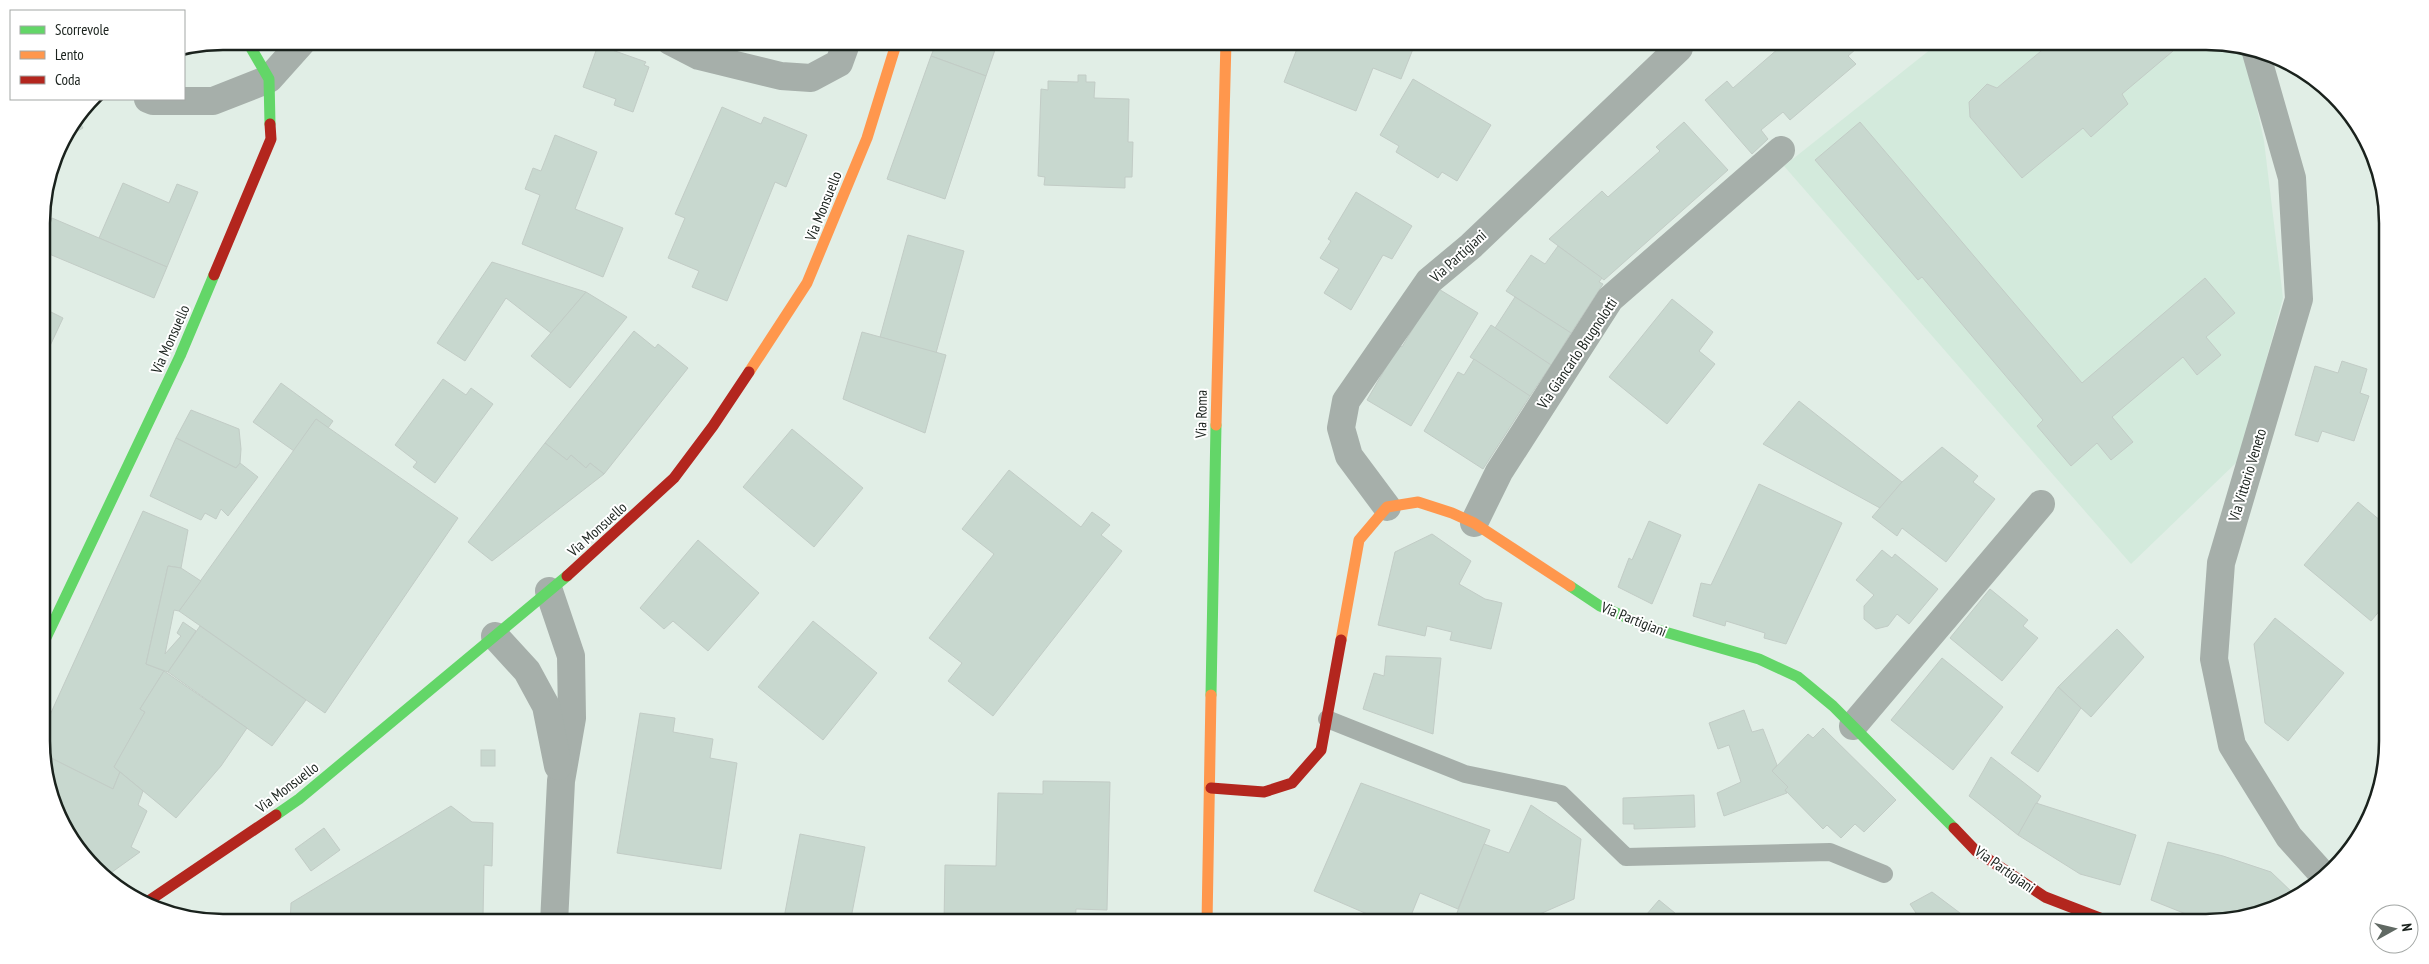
<svg xmlns="http://www.w3.org/2000/svg" width="2429" height="964" viewBox="0 0 2429 964" font-family="'PT Sans Narrow',sans-serif">
<rect width="100%" height="100%" fill="#e1eee6"/>
<polygon fill="#d3eadc" points="1941,41 2206,41 2243,47 2245,53 2264,141 2283,298 2239,460 2131,564 1784,166"/>
<g fill="#c8d8cf" stroke="#c2ccc6">
<polygon points="937,41 998,41 986,76 931,56"/>
<polygon points="1300,41 1395,41 1413,49 1401,79 1373,68 1356,111 1284,82"/>
<polygon points="1787,41 1865,41 1848,56 1856,64 1790,120 1783,112 1761,130 1768,139 1752,154 1705,100 1727,81 1733,88"/>
<polygon points="2053,41 2165,41 2173,51 2122,94 2128,104 2091,137 2083,128 2022,178 1970,117 1969,102 1987,84 1997,88"/>
<polygon points="598,45 646,62 644,65 649,67 633,112 614,105 616,99 583,87"/>
<polygon points="931,56 986,76 945,199 887,179"/>
<polygon points="1078,75 1086,75 1086,82 1095,82 1094,98 1129,99 1128,142 1133,142 1132,177 1125,177 1125,188 1044,185 1045,177 1038,176 1041,89 1048,90 1048,81 1078,82"/>
<polygon points="1413,79 1491,125 1457,181 1442,172 1438,178 1396,152 1399,146 1380,135"/>
<polygon points="722,107 761,124 764,117 807,135 786,187 775,182 727,301 692,287 699,271 668,258 685,218 675,214"/>
<polygon points="78,119 83,128 61,140"/>
<polygon points="1684,122 1728,170 1604,280 1549,239 1602,191 1608,197 1660,151 1656,147"/>
<polygon points="1860,122 2082,383 2205,278 2235,313 2206,337 2221,355 2197,375 2183,357 2112,417 2133,442 2111,460 2097,443 2071,466 2037,426 2043,420 1922,277 1918,280 1815,160"/>
<polygon points="555,135 597,152 575,209 623,228 603,277 522,244 540,195 525,189 533,168 541,171"/>
<polygon points="123,183 169,203 177,184 198,192 167,267 99,238"/>
<polygon points="1356,192 1412,226 1392,259 1383,255 1351,310 1324,293 1339,269 1320,258 1331,241 1328,239"/>
<polygon points="52,218 167,267 154,298 42,251 42,242"/>
<polygon points="908,235 964,251 936,353 880,337"/>
<polygon points="1558,246 1602,278 1599,282 1603,284 1571,333 1506,291 1531,255 1545,264"/>
<polygon points="492,262 586,292 551,333 506,298 465,361 437,343"/>
<polygon points="1437,288 1478,313 1411,426 1367,400 1399,345 1402,347"/>
<polygon points="586,292 627,317 570,388 531,356"/>
<polygon points="1515,297 1571,333 1551,365 1495,328"/>
<polygon points="1672,299 1713,332 1699,351 1715,364 1667,424 1609,377"/>
<polygon points="42,305 43,308 63,318 42,363"/>
<polygon points="1491,325 1551,365 1530,396 1470,357"/>
<polygon points="634,331 655,348 658,344 688,368 604,474 590,463 586,468 571,455 567,460 545,443"/>
<polygon points="862,332 946,355 925,433 843,399"/>
<polygon points="1474,359 1530,396 1483,469 1424,431 1458,372 1464,375"/>
<polygon points="2342,361 2367,369 2360,393 2369,396 2354,441 2322,431 2318,442 2295,435 2315,366 2338,373"/>
<polygon points="443,379 466,395 471,388 493,404 435,483 413,467 417,462 395,445"/>
<polygon points="281,383 333,421 328,428 316,419 294,451 253,422"/>
<polygon points="1799,401 1902,482 1880,508 1763,444"/>
<polygon points="191,410 239,429 241,449 240,463 236,468 176,438"/>
<polygon points="316,419 458,518 325,713 179,611"/>
<polygon points="792,429 863,488 814,547 743,487"/>
<polygon points="176,438 236,468 240,463 258,477 228,516 221,509 216,519 205,513 201,520 150,496"/>
<polygon points="545,443 567,460 571,455 586,468 590,463 604,474 492,561 468,542"/>
<polygon points="1942,447 1978,476 1973,482 1995,499 1946,562 1902,528 1897,536 1872,517 1902,482"/>
<polygon points="1009,470 1081,527 1092,512 1110,525 1101,535 1122,551 993,716 948,681 962,663 929,638 994,554 962,529"/>
<polygon points="1759,484 1842,523 1786,644 1764,638 1765,633 1726,621 1725,626 1693,616 1701,583 1711,585"/>
<polygon points="2358,502 2387,526 2387,602 2371,621 2304,565"/>
<polygon points="143,511 188,530 181,568 168,566 146,664 164,671 140,709 145,712 114,767 120,772 113,789 45,755 44,728"/>
<polygon points="1649,521 1681,535 1652,604 1618,587 1629,558 1632,560"/>
<polygon points="1432,534 1471,561 1459,584 1485,599 1502,603 1491,649 1450,640 1452,632 1427,626 1425,636 1378,625 1395,552"/>
<polygon points="698,540 759,593 708,651 673,621 664,629 640,608"/>
<polygon points="1882,550 1892,558 1895,554 1938,589 1909,624 1897,614 1888,626 1876,629 1864,619 1864,606 1874,595 1856,580"/>
<polygon points="168,566 181,568 201,581 179,611 174,610 165,654 181,636 177,633 183,622 196,631 168,672 146,664"/>
<polygon points="1990,589 2028,620 2023,626 2038,638 2002,681 1950,638"/>
<polygon points="2275,618 2344,673 2288,741 2265,723 2254,644"/>
<polygon points="813,621 877,673 823,740 758,687"/>
<polygon points="200,626 306,700 272,746 168,672"/>
<polygon points="2117,629 2144,657 2091,717 2058,687"/>
<polygon points="1386,656 1441,658 1433,734 1363,709 1374,673 1384,676"/>
<polygon points="1942,658 2003,707 1953,770 1891,720"/>
<polygon points="164,671 247,728 221,766 176,818 114,767 145,712 140,709"/>
<polygon points="2058,687 2081,708 2038,772 2011,753"/>
<polygon points="1744,710 1752,732 1763,729 1777,765 1772,771 1788,787 1785,790 1787,793 1724,816 1717,793 1741,782 1729,745 1718,749 1709,723"/>
<polygon points="640,713 675,718 673,732 713,739 710,758 737,763 721,869 617,853"/>
<polygon points="1823,728 1896,800 1864,832 1855,824 1841,838 1827,825 1823,829 1785,790 1788,787 1772,771 1808,734 1813,738"/>
<rect x="481" y="750" width="14" height="16"/>
<polygon points="45,755 113,789 120,772 143,791 138,805 147,811 131,847 140,852 108,875 86,861 45,776"/>
<polygon points="1991,757 2041,796 2018,835 1969,796"/>
<polygon points="1043,781 1110,782 1107,910 1076,909 1075,923 944,923 945,865 996,866 998,793 1043,794"/>
<polygon points="1361,783 1490,830 1458,909 1420,893 1408,923 1388,923 1314,891"/>
<polygon points="1694,795 1695,827 1634,829 1634,824 1623,824 1623,798"/>
<polygon points="2036,803 2136,835 2120,885 2080,874 2018,835"/>
<polygon points="1531,805 1581,839 1574,899 1533,917 1508,923 1453,923 1484,844 1509,853"/>
<polygon points="451,806 472,822 493,823 492,866 484,865 483,918 492,918 492,923 290,923 291,903"/>
<polygon points="324,828 340,850 311,871 295,849"/>
<polygon points="800,834 865,847 850,923 783,923"/>
<polygon points="2168,842 2223,856 2271,872 2296,896 2265,913 2218,922 2206,922 2151,900"/>
<polygon points="1932,892 1972,922 1922,922 1910,904"/>
<polygon points="1659,900 1686,922 1640,922"/>
</g>
<g fill="none" stroke-linecap="round" stroke-linejoin="round">
<polyline stroke="#a6afaa" stroke-width="18" points="1327,719 1465,774 1561,794 1626,857 1830,852 1884,874"/>
<g stroke="#a6afaa" stroke-width="28">
<polyline points="670,41 699,56 781,76 811,78 839,63 847,41"/>
<polyline points="2255,49 2292,178 2299,299 2221,563 2214,659 2232,745 2289,837 2325,877"/>
<polyline points="148,99 153,101 213,101 269,79 303,41"/>
<polyline points="1387,507 1349,456 1341,428 1346,401 1429,281 1471,246 1679,48"/>
<polyline points="1474,523 1499,472 1610,299 1781,150"/>
<polyline points="549,591 571,656 572,718 561,781 554,923"/>
<polyline points="495,636 527,671 546,706 558,766"/>
<polyline points="1853,726 2041,504"/>
</g>
<g stroke="#63d668" stroke-width="11">
<polyline points="247,41 269,79 270,124"/>
<polyline points="1570,586 1600,606 1651,628 1759,659 1798,677 1833,706 1954,828"/>
<polyline points="44,642 180,356 214,275"/>
<polyline points="1211,695 1216,425"/>
<polyline points="276,815 299,799 567,576"/>
</g>
<g stroke="#ff974d" stroke-width="11">
<polyline points="749,372 807,283 867,138 897,41"/>
<polyline points="1216,425 1226,41"/>
<polyline points="1341,640 1359,540 1387,507 1418,502 1452,513 1474,523 1570,586"/>
<polyline points="1207,923 1211,695"/>
</g>
<g stroke="#b3261e" stroke-width="11">
<polyline points="214,275 271,139 270,124"/>
<polyline points="567,576 674,478 713,426 749,372"/>
<polyline points="1211,788 1264,792 1292,783 1321,750 1341,640"/>
<polyline points="1954,828 1976,851 2045,897 2110,922"/>
<polyline points="147,902 276,815"/>
</g>
</g>
<g text-anchor="middle" dominant-baseline="central" stroke-width="4" stroke-linejoin="round" paint-order="stroke">
<g font-size="15" fill="#1a221d" stroke="#fff">
<text transform="translate(823 206) rotate(-68)">Via Monsuello</text>
<text transform="translate(1458 256) rotate(-42)">Via Partigiani</text>
<text transform="translate(170 339) rotate(-66)">Via Monsuello</text>
<text transform="translate(1577 353) rotate(-56)">Via Giancarlo Brugnolotti</text>
<text transform="translate(1201 414) rotate(-89)">Via Roma</text>
<text transform="translate(2247 475) rotate(-73)">Via Vittorio Veneto</text>
<text transform="translate(597 529) rotate(-42)">Via Monsuello</text>
<text transform="translate(1634 619) rotate(22)">Via Partigiani</text>
<text transform="translate(287 787) rotate(-37)">Via Monsuello</text>
<text transform="translate(2005 869) rotate(35)">Via Partigiani</text>
</g>
</g>
<path d="M0 0H2429V964H0ZM223 50H2206A173 173 0 0 1 2379 223V741A173 173 0 0 1 2206 914H223A173 173 0 0 1 50 741V223A173 173 0 0 1 223 50Z" fill="#fff" fill-rule="evenodd"/>
<path fill="none" stroke="#1a221d" stroke-width="2.5" d="M223 50H2206A173 173 0 0 1 2379 223V741A173 173 0 0 1 2206 914H223A173 173 0 0 1 50 741V223A173 173 0 0 1 223 50Z"/>
<rect x="10" y="10" width="175" height="90" fill="#ffffff" stroke="#a3a7a5"/>
<rect x="20" y="26" width="25" height="8" fill="#63d668" stroke="#a3a7a5"/>
<text x="55" y="35" font-size="15" fill="#1a221d">Scorrevole</text>
<rect x="20" y="51" width="25" height="8" fill="#ff974d" stroke="#a3a7a5"/>
<text x="55" y="60" font-size="15" fill="#1a221d">Lento</text>
<rect x="20" y="76" width="25" height="8" fill="#b3261e" stroke="#a3a7a5"/>
<text x="55" y="85" font-size="15" fill="#1a221d">Coda</text>
<g transform="translate(2394 929) rotate(82)"><circle r="24" fill="#ffffff" stroke="#a3a7a5"/>
<path d="M0-4L9 19L0 12L-9 19Z" fill="#606963"/>
<text y="-8" font-size="14" font-weight="bold" text-anchor="middle" fill="#1a221d">N</text>
</g>
</svg>
